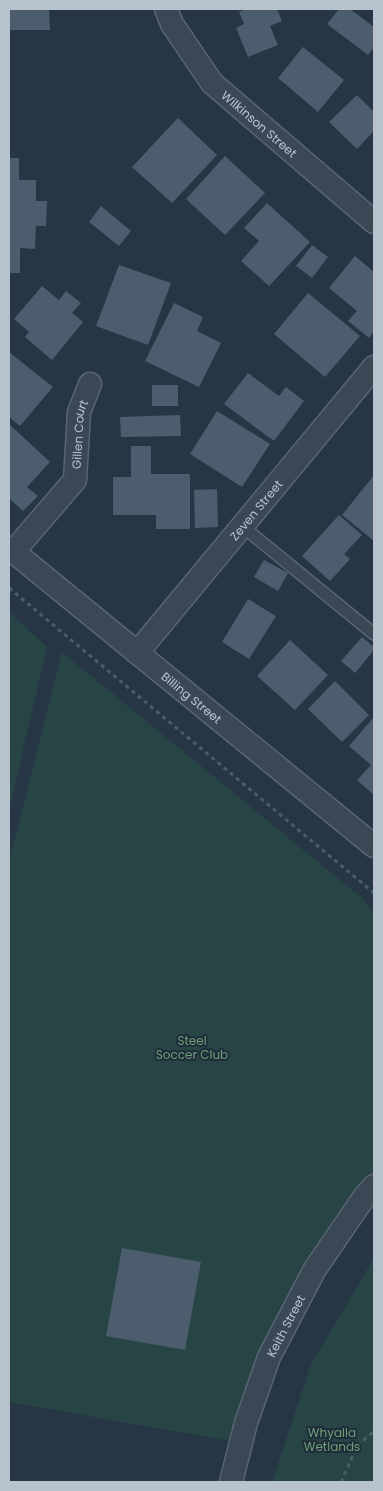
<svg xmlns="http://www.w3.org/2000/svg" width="383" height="1491" viewBox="0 0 383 1491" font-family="Poppins,sans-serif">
<rect width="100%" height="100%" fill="#263645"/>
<g fill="#284545">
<polygon points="9,612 47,647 9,811"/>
<polygon points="62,652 362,898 374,914 374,1180 319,1242 241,1443 9,1402 9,862"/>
<polygon points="374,1258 374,1482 272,1482 311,1364"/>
</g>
<g fill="#4c5d6e">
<polygon points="9,9 49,9 50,30 9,30"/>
<polygon points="246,9 277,9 282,21 270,26 278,45 248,57 236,28 244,24 239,12"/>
<polygon points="339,9 350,9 374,27 374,47 368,55 327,24"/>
<polygon points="303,47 344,80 318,112 278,78"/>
<polygon points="357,95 374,112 374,131 357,149 329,122"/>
<polygon points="178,118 217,155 172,203 132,167"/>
<polygon points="225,156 265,193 225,235 186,199"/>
<polygon points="9,158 19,158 19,180 36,180 36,201 47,201 46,226 36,226 35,249 20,248 20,273 9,273"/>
<polygon points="267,203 310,242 269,286 241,261 259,241 244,228"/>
<polygon points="101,206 131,231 119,246 89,222"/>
<polygon points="312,245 328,257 312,278 296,266"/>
<polygon points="355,256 374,272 374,331 369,338 348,321 357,311 329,288"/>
<polygon points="119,265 171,283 148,345 96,326"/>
<polygon points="42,286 59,300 66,291 81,303 72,313 83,322 52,360 25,337 29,332 14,319"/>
<polygon points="308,293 360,336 325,377 274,334"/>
<polygon points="174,303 203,317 197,331 221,343 199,387 145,361"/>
<polygon points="9,352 53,387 20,426 9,417"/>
<polygon points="248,373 279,396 286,387 304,401 274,441 224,404"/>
<rect x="152" y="385" width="26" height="21"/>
<polygon points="217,411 270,444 242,487 190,454"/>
<polygon points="180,415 181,436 121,437 120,417"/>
<polygon points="9,424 50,462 27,487 38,496 23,511 9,498"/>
<polygon points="131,446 151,446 151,474 190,474 190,529 156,529 156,515 113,515 113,477 131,477"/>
<polygon points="374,475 374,541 342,515"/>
<polygon points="217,489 218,527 195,528 194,490"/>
<polygon points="339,515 362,535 344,554 350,559 330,581 302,556"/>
<polygon points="264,560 288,573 278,591 254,577"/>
<polygon points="248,599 276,616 249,659 222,642"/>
<polygon points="362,637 374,647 374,650 355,673 341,661"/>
<polygon points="290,640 328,675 295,710 257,676"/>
<polygon points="335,681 369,715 342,742 308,709"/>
<polygon points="374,717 374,795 357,780 371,765 349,746"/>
<polygon points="122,1248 201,1262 185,1350 106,1336"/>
</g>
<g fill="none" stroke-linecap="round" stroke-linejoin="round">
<g stroke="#596571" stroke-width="14">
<polyline id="service" points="242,526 374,634"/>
</g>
<g stroke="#596571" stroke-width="25">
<g id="minor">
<path id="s1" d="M166,9L172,24L212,83L374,222"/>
<path id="s2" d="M9,548L374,846"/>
<path id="s3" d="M13,552L75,480L79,412L90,384"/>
<path id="s4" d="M137,653L374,367"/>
<path id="s5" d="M231,1482L246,1423L269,1357L315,1269L365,1196L374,1186"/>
</g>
</g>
<g stroke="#466161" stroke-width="3" stroke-dasharray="4 4" stroke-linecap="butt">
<polyline points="9,588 374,893"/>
<polyline points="341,1482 357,1446 374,1431"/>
</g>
<use href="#service" stroke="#3a4754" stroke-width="11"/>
<use href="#minor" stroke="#3a4754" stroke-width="22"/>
</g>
<g text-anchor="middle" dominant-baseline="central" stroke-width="4" stroke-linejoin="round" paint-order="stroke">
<g font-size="12" fill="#b8c2cd" stroke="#1f2c39">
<text stroke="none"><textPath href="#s1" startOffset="150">Wilkinson Street</textPath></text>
<text stroke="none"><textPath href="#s3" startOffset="141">Gillen Court</textPath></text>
<text stroke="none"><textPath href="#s4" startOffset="186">Zeven Street</textPath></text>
<text stroke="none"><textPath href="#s2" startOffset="236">Billing Street</textPath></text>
<text stroke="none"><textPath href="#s5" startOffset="166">Keith Street</textPath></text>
</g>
<g font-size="12" fill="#6ea075" stroke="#1f2c39">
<text x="192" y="1040">Steel<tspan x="192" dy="14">Soccer Club</tspan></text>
<text x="332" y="1432">Whyalla<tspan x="332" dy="14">Wetlands</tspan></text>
</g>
</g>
<rect width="383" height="1491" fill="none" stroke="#b8c2cd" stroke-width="20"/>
</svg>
